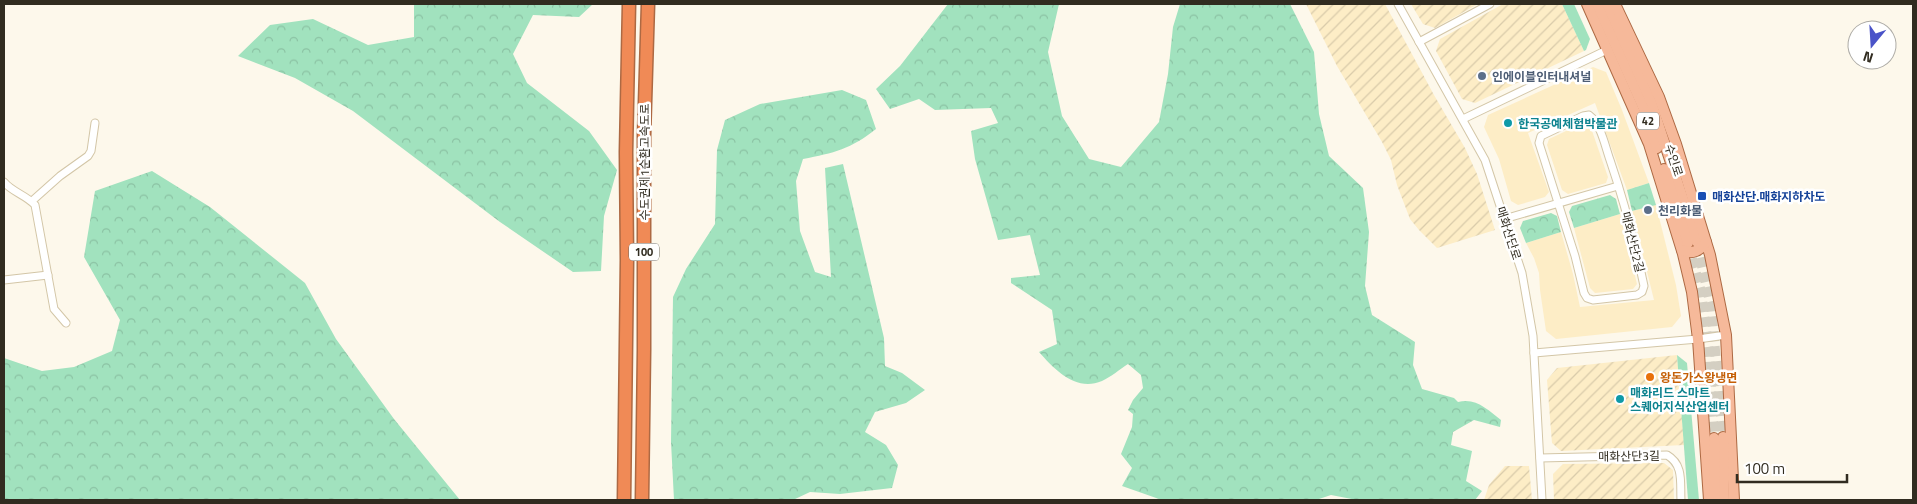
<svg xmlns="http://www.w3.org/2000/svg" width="1917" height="504" viewBox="0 0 1917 504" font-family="'Titillium Web','Noto Sans KR',sans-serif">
<defs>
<pattern id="industrial-furrows" width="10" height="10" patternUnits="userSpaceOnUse" patternTransform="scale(1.25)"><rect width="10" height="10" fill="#fdedc6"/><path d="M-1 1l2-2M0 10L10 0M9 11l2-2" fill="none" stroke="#d9cbaa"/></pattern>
<pattern id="forest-crowns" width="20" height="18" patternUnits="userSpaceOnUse" patternTransform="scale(1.25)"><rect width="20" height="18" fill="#a1e2be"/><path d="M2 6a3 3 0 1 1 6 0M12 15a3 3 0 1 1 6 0" fill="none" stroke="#8bc2a3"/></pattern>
</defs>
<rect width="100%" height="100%" fill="#fdf8eb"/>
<g fill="#fdedc6">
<polygon points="1593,67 1606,72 1622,110 1649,183 1627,190 1595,103 1528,133 1549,192 1545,197 1518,205 1511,201 1499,159 1484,127 1488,115"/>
<polygon points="1583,123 1590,125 1608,177 1606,183 1568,194 1562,190 1547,145 1549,139"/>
<polygon points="1656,205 1676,285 1681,316 1672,327 1556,339 1546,331 1540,290 1539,273 1534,258 1526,243 1561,232 1573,274 1580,307 1654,300 1632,211"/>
<polygon points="1620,214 1637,284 1633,289 1595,293 1590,288 1574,228"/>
</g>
<g fill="url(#industrial-furrows)">
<polygon points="1306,4 1385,4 1434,95 1465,148 1477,174 1495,230 1437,248 1419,230 1410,219 1397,185 1391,160 1382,142 1337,66"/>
<polygon points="1411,4 1478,4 1435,28 1423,24"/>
<polygon points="1503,4 1562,4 1584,51 1475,103 1462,99 1436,51 1440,39"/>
<polygon points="1677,355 1684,445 1561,451 1552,443 1547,380 1557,368"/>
<polygon points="1664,463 1673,470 1674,500 1554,500 1553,474 1563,464"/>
<polygon points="1505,466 1529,466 1532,500 1484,500 1489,485"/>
</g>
<g fill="#a1e2be">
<polygon points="1562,4 1574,4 1590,39 1586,50 1584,51"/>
<polygon points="1677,355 1687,363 1699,500 1688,500"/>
</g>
<g fill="url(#forest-crowns)">
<polygon points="414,4 593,4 579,17 533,15 513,54 527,83 589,131 617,170 604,216 601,271 573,272 500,222 353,111 295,78 238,56 270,25 313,19 368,45 414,37"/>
<path d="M948,4H1059L1048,52L1062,116L1089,159L1121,167L1159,122L1168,74L1173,27L1180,4H1290L1314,52L1319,114L1329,156L1363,188L1369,232L1365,286L1372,315L1415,342L1413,365L1422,389L1454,398L1458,402C1476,397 1488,410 1501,420L1500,427L1474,420L1453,432L1451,445L1472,451L1466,481L1482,491L1475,500H1357L1331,495L1316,500L1159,499L1122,486L1132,468L1121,454L1132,427L1133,414L1128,410L1133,400L1143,388L1141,375L1128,364C1120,369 1111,377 1102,381C1076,392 1055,370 1039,352L1057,344L1052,310L1011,283V278L1040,275L1030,235L998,240L975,159L971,131L998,123L991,108L935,110L919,99L890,109L876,89L900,66Z"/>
<path d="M842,90L866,100L876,129C851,149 834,153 803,159L796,181L800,231L815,272L831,277L825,168L843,164L884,338L885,366L902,373L925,390L906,403L875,412L865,432L886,445L898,465L892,488L840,494L810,492L793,500H674L671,442L673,297L686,269L715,224L717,150L725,120L760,104Z"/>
<polygon points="152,171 210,207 305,283 336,339 394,419 460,500 4,500 4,358 42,371 74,367 112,351 120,320 84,257 95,191"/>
<polygon points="1649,183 1656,205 1632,211 1627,190"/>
<polygon points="1610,195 1616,199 1620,214 1574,228 1569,212 1572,206"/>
<polygon points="1551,213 1557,216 1561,232 1526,243 1520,228 1523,221"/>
</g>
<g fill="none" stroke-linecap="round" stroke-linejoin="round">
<g stroke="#d4cfc2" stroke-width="10" stroke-dasharray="10 5" stroke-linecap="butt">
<polyline points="1697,243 1711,307 1723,437"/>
<polyline points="1688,244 1701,292 1709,352 1714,438"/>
</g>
<g stroke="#d3c6a7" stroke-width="9">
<g id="street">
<polyline points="1398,4 1485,160 1522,273 1533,336 1542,500"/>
<polyline points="1419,42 1490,4"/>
<path d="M1589,115C1601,124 1605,146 1610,160C1624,201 1635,243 1644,286L1642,292L1637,295L1593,300L1587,298L1584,293L1575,256L1539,143L1541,136L1583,116Z"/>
<polyline points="1463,119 1607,50"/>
<path d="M4,182C12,192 26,195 35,205L54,309L66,323"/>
<polyline points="32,201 60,176 88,156 91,151 95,123"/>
<polyline points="1504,219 1618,186"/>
<polyline points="4,280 48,275"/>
<polyline points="1534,353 1698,339 1726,335"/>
<path d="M1540,458L1667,455C1684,465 1680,482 1681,500"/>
</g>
</g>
<g stroke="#ad6943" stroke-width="12">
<g id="primary">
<polyline points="1587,4 1649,144 1683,254 1692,292 1698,339 1709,500"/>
<polyline points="1597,4 1644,109 1657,148"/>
<polyline points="1607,4 1651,102 1697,242"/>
<polyline points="1615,4 1659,97 1676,144 1710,255 1726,335 1734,500"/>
<polyline points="1664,169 1688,243"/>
<path d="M1682,250C1692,255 1700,251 1706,242"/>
<polyline points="1723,437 1724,500"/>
<polyline points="1714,438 1715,497"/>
</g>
</g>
<g stroke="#ad6943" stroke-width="15">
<g id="highway">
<polyline points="624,500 627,260 626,152 629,4"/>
<polyline points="642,500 644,350 644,136 648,4"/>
</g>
</g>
<use href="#street" stroke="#fff" stroke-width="7"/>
<use href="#primary" stroke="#f6b99a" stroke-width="10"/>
<use href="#highway" stroke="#f08a56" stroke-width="12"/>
</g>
<g fill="#5c6f8a" stroke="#fff" stroke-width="2">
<circle cx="1482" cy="76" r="5"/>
<circle cx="1648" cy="210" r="5"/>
</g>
<g fill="#0f9aa8" stroke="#fff" stroke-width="2">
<circle cx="1508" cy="123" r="5"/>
<circle cx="1620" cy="399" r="5"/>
</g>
<rect fill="#1a4fb4" stroke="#fff" stroke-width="2" x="1697" y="191" width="10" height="10" rx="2.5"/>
<circle fill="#e8710a" stroke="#fff" stroke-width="2" cx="1650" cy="377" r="5"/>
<g text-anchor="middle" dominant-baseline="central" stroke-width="5" stroke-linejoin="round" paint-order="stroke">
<g fill="#fff" stroke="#6f6b63" stroke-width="1">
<rect x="1637" y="112.5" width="22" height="17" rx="4"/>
<rect x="629" y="243.5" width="30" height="17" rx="4"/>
</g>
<g font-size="11" font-weight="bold" fill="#312c20">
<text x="1648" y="121">42</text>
<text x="644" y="252">100</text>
</g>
<g font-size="12" font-weight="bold" fill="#4e5e75" stroke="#fff" text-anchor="start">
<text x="1492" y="76">인에이블인터내셔널</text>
<text x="1658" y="210">천리화물</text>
</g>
<g font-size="12" font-weight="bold" fill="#0d838f" stroke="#fff" text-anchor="start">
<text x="1518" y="123">한국공예체험박물관</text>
<text x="1630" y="392">매화리드 스마트<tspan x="1630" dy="14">스퀘어지식산업센터</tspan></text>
</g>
<g font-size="12" fill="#312c20" stroke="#fff">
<text transform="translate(1674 160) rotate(72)">수인로</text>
<text transform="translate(644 162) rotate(-90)">수도권제1순환고속도로</text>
<text transform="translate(1509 233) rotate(72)">매화산단로</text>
<text transform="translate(1633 242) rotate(76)">매화산단2길</text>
<text transform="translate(1629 456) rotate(-1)">매화산단3길</text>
</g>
<g font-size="12" font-weight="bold" fill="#164399" stroke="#fff" text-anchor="start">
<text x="1712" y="196">매화산단.매화지하차도</text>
</g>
<g font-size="12" font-weight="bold" fill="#c56008" stroke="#fff" text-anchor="start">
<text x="1660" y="377">왕돈가스왕냉면</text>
</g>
</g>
<rect width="1917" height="504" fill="none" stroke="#312c20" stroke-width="10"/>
<g transform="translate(1872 45) rotate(198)"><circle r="24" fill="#ffffff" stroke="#adaba6"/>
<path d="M0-4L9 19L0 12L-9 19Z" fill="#4a53c8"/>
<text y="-8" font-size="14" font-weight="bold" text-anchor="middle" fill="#312c20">N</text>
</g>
<path d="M1737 474v8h110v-8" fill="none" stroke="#312c20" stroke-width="2.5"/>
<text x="1744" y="474" font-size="15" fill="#312c20" stroke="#ffffff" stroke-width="4" paint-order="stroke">100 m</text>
</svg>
